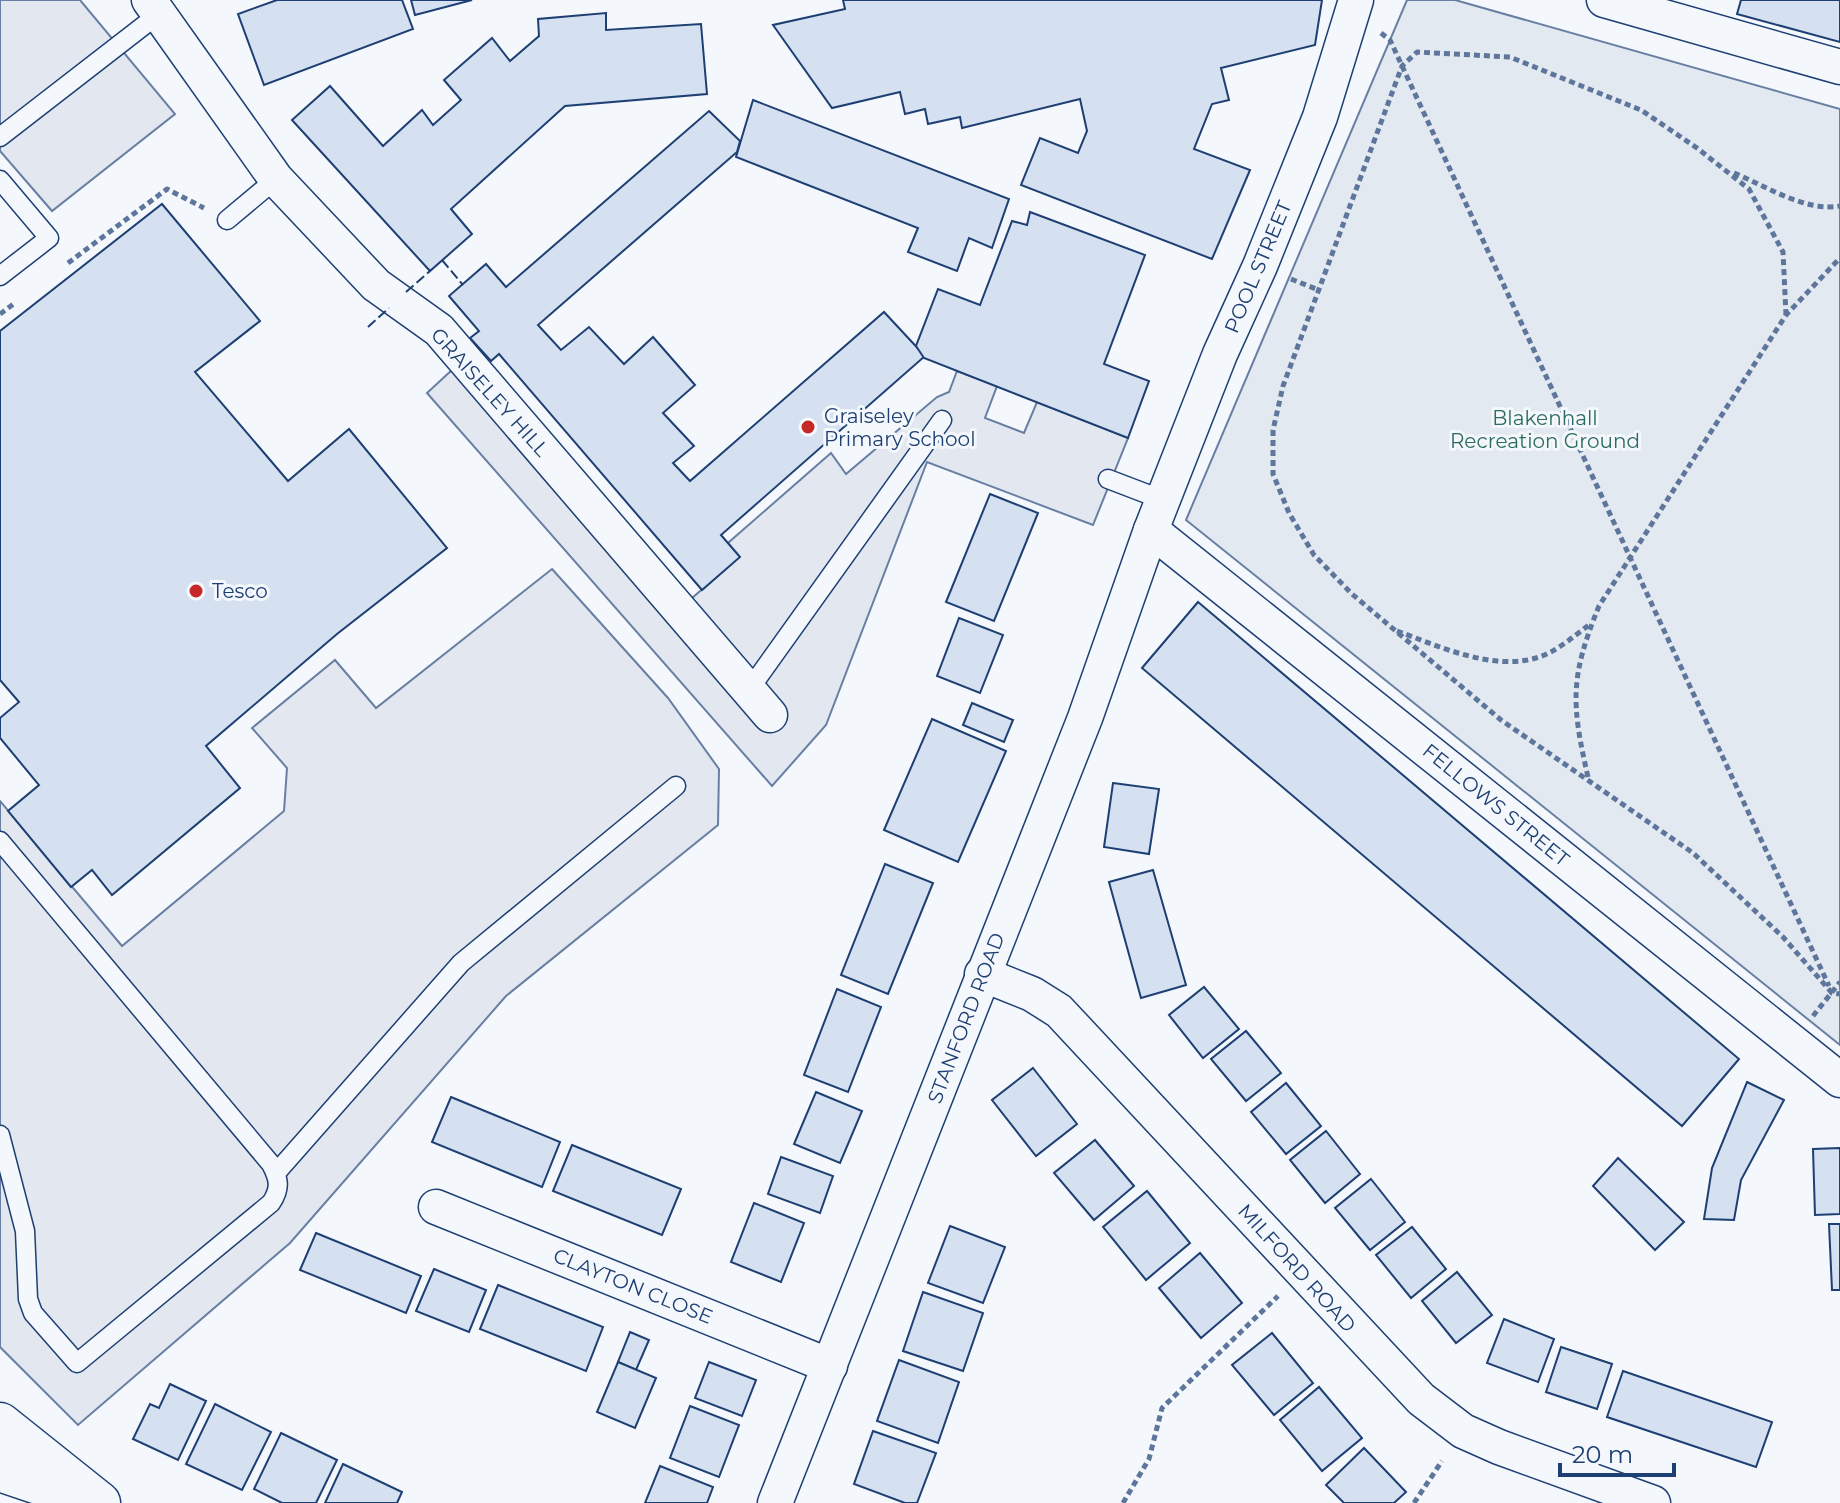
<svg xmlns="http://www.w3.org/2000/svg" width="1840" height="1503" viewBox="0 0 1840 1503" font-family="Montserrat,sans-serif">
<rect width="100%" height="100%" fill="#f4f7fb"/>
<polygon fill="#e3e9f0" stroke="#687fa3" stroke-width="2" points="1407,0 1455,0 1840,109 1840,1045 1186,520"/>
<g fill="#e3e8f0" stroke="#687fa3" stroke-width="2">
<polygon points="0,0 80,0 175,114 52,211 0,151"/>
<polygon points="453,369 668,619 739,557 728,543 831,453 846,474 937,397 949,392 957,371 997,386 985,418 1024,433 1037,402 1128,438 1093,525 927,462 826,725 772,786 427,393"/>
<polygon points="552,569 668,698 719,769 718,825 506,996 290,1243 78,1425 0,1347 0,801 122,946 284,811 287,768 252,728 335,660 376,708"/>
</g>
<g fill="#d5e0f0" stroke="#1d3f73" stroke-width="2">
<polygon points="277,0 402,0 413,29 264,85 238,14"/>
<polygon points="411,0 472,0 415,15"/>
<polygon points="843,0 1322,0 1315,45 1221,68 1229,100 1212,104 1194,149 1250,170 1212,259 1021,185 1040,138 1078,153 1087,131 1080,99 962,128 960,117 928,124 925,109 905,114 900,92 832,108 773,25 845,9"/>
<polygon points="1741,0 1840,0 1840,42 1737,14"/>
<polygon points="606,13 606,30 701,24 707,94 565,106 451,209 472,234 430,271 292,120 330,86 383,146 422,110 433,125 461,100 444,80 492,38 510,61 539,36 538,19"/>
<polygon points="753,100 1009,199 992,248 969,238 957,271 908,252 918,228 736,157"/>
<polygon points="709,111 740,141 737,152 538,325 561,350 589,327 624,364 653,337 695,385 663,413 694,446 673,463 690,481 884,312 925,356 721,535 740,557 702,590 499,354 491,361 470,338 479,331 449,296 486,264 506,287"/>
<polygon points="162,204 260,321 195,372 288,481 349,429 447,548 337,634 206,746 240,788 112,895 92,870 71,887 8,811 39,785 0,738 0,718 19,702 0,680 0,331"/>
<polygon points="1030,212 1145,255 1104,364 1149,381 1128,438 924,358 916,346 938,289 980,305 1012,221 1027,225"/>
<polygon points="990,494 1038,513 994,621 946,602"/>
<polygon points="1198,602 1739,1059 1682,1126 1142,668"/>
<polygon points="959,618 1003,635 980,693 937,676"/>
<polygon points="972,703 1013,720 1004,742 963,725"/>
<polygon points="932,719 1006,751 958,862 884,830"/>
<polygon points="1113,783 1159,789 1149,854 1104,847"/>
<polygon points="885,864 933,883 888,994 841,975"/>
<polygon points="1153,870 1186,985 1141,998 1109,882"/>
<polygon points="1204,987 1239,1029 1203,1058 1169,1015"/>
<polygon points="837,989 881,1007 848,1092 804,1075"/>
<polygon points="1246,1031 1281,1073 1246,1101 1211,1059"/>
<polygon points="1033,1068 1077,1124 1036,1156 992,1100"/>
<polygon points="1747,1082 1784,1100 1741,1180 1734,1220 1704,1219 1712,1168"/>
<polygon points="1286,1083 1321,1126 1286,1154 1251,1112"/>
<polygon points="816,1092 862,1111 840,1163 794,1144"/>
<polygon points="451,1097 560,1142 542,1187 432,1142"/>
<polygon points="1326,1131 1360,1174 1325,1203 1290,1160"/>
<polygon points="1095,1140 1134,1186 1094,1220 1054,1173"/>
<polygon points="572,1145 681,1189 662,1235 553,1191"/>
<polygon points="1840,1148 1840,1214 1815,1215 1813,1149"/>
<polygon points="781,1157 833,1176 820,1213 768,1194"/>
<polygon points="1618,1158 1684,1222 1655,1250 1593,1186"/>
<polygon points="1371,1179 1405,1222 1370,1250 1335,1208"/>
<polygon points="1147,1191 1190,1243 1146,1280 1103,1227"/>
<polygon points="754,1203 804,1223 781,1282 731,1262"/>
<polygon points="1829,1224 1840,1224 1840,1290 1832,1290"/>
<polygon points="950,1226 1005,1247 983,1303 928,1283"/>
<polygon points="1412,1227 1446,1269 1411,1298 1376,1255"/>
<polygon points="316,1233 421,1276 406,1313 300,1270"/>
<polygon points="1200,1253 1242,1303 1201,1338 1159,1288"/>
<polygon points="434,1269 486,1290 469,1332 416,1311"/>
<polygon points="1457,1272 1492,1315 1456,1343 1422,1301"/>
<polygon points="498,1285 603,1327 586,1371 480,1329"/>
<polygon points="923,1292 983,1313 963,1371 903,1351"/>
<polygon points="1504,1319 1554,1339 1538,1382 1487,1363"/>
<polygon points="630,1332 649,1340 636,1370 618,1362"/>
<polygon points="1272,1333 1313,1383 1274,1415 1232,1365"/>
<polygon points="1561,1347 1612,1364 1597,1409 1546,1392"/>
<polygon points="899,1360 959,1382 938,1443 877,1421"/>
<polygon points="618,1362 656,1378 635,1428 597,1412"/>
<polygon points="709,1362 756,1380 742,1416 695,1398"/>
<polygon points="1623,1371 1772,1422 1756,1467 1607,1417"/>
<polygon points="170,1384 206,1401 178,1460 133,1439 150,1404 159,1408"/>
<polygon points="1319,1387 1362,1438 1322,1471 1280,1420"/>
<polygon points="215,1404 271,1432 242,1490 186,1464"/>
<polygon points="690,1406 739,1425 719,1477 670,1458"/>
<polygon points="873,1431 936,1453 917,1503 905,1503 854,1484"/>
<polygon points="281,1433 337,1460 316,1503 282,1503 254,1489"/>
<polygon points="1364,1448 1406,1492 1394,1503 1344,1503 1326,1485"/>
<polygon points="343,1464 402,1492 397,1503 325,1503"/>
<polygon points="660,1466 713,1487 707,1503 645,1503"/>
</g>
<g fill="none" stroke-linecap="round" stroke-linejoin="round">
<g stroke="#1d3f73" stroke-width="21">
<g id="service">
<polyline points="0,137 160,13"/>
<polyline points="0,180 49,238 0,276"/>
<polyline points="227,220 276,179"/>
<polyline points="1108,479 1163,500"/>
<polyline points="749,690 942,420"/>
<path d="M0,841L271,1164C279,1179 281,1188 271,1203L77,1363L33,1313L28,1299L25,1231L0,1135"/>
<polyline points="276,1173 461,963 676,786"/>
</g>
</g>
<g stroke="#1d3f73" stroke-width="37">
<g id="minor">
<polyline points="149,0 276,179 376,285 439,330 770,715"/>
<polyline points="1604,0 1840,67"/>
<polyline points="1151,530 1840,1080"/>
<polyline points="982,974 1032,994 1059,1011 1421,1399 1463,1431 1499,1447 1653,1503"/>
<polyline points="436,1207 830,1366"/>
<polyline points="775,1503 1085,718 1151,530 1220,354 1260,266 1320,117 1356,0"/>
</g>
</g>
<g stroke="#1d3f73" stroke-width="45">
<g id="tertiary">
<polyline points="0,1424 99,1503"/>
<polyline points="0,1470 71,1494"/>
</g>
</g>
<g stroke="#5e769c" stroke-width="5" stroke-dasharray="6 4" stroke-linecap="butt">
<polyline points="1381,33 1390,40 1829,986"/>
<path d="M1734,173C1766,186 1805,212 1840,206"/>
<polyline points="68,263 167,189 204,208"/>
<polyline points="1291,279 1316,289"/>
<polyline points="0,314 15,303"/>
<polyline points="1786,315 1783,252 1749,189 1697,148 1641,110 1510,57 1417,52 1402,66 1283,386 1273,430 1273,474 1289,513 1314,555 1352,594 1501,720 1693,853 1783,937 1832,993 1840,994"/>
<path d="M1397,631C1438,646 1492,671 1536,658C1555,653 1574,636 1589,625"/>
<path d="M1588,777C1571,703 1570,677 1599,606L1786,315L1840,258"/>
<polyline points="1813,1016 1840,982"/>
<polyline points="1123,1503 1149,1459 1162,1408 1278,1296"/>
<polyline points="1414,1503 1442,1461"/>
</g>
<use href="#service" stroke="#f4f7fb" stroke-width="18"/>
<use href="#minor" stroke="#f4f7fb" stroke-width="34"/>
<use href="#tertiary" stroke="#f4f7fb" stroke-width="42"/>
<g stroke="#1d3f73" stroke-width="2" stroke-dasharray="10 4" stroke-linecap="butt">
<polyline points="442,260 463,285"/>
<polyline points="406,292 430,271"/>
<polyline points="368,327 389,308"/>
</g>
</g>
<g fill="#c62828" stroke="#f4f7fb" stroke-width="3">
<circle cx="808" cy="427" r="8"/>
<circle cx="196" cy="591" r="8"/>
</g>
<g text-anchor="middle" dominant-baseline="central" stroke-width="6" stroke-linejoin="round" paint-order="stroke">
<g font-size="20" fill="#1d3f73" stroke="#f4f7fb">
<text transform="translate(1258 267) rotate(-67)">POOL STREET</text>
<text transform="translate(490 392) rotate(48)">GRAISELEY HILL</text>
<text transform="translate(1496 805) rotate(39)">FELLOWS STREET</text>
<text transform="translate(966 1018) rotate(-69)">STANFORD ROAD</text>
<text transform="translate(1297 1268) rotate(48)">MILFORD ROAD</text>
<text transform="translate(633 1286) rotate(22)">CLAYTON CLOSE</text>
</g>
<g font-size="20" fill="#1d3f73" stroke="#f4f7fb" text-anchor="start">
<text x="824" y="416">Graiseley<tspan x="824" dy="23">Primary School</tspan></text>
<text x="212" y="591">Tesco</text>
</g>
<g font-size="20" fill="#2c6c60" stroke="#f4f7fb">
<text x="1545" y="418">Blakenhall<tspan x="1545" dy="23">Recreation Ground</tspan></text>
</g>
</g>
<path d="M1560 1463v12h114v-12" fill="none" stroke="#1d3f73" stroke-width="4"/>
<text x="1572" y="1463" font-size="24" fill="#1d3f73" stroke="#f4f7fb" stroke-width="6" paint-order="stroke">20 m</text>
</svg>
